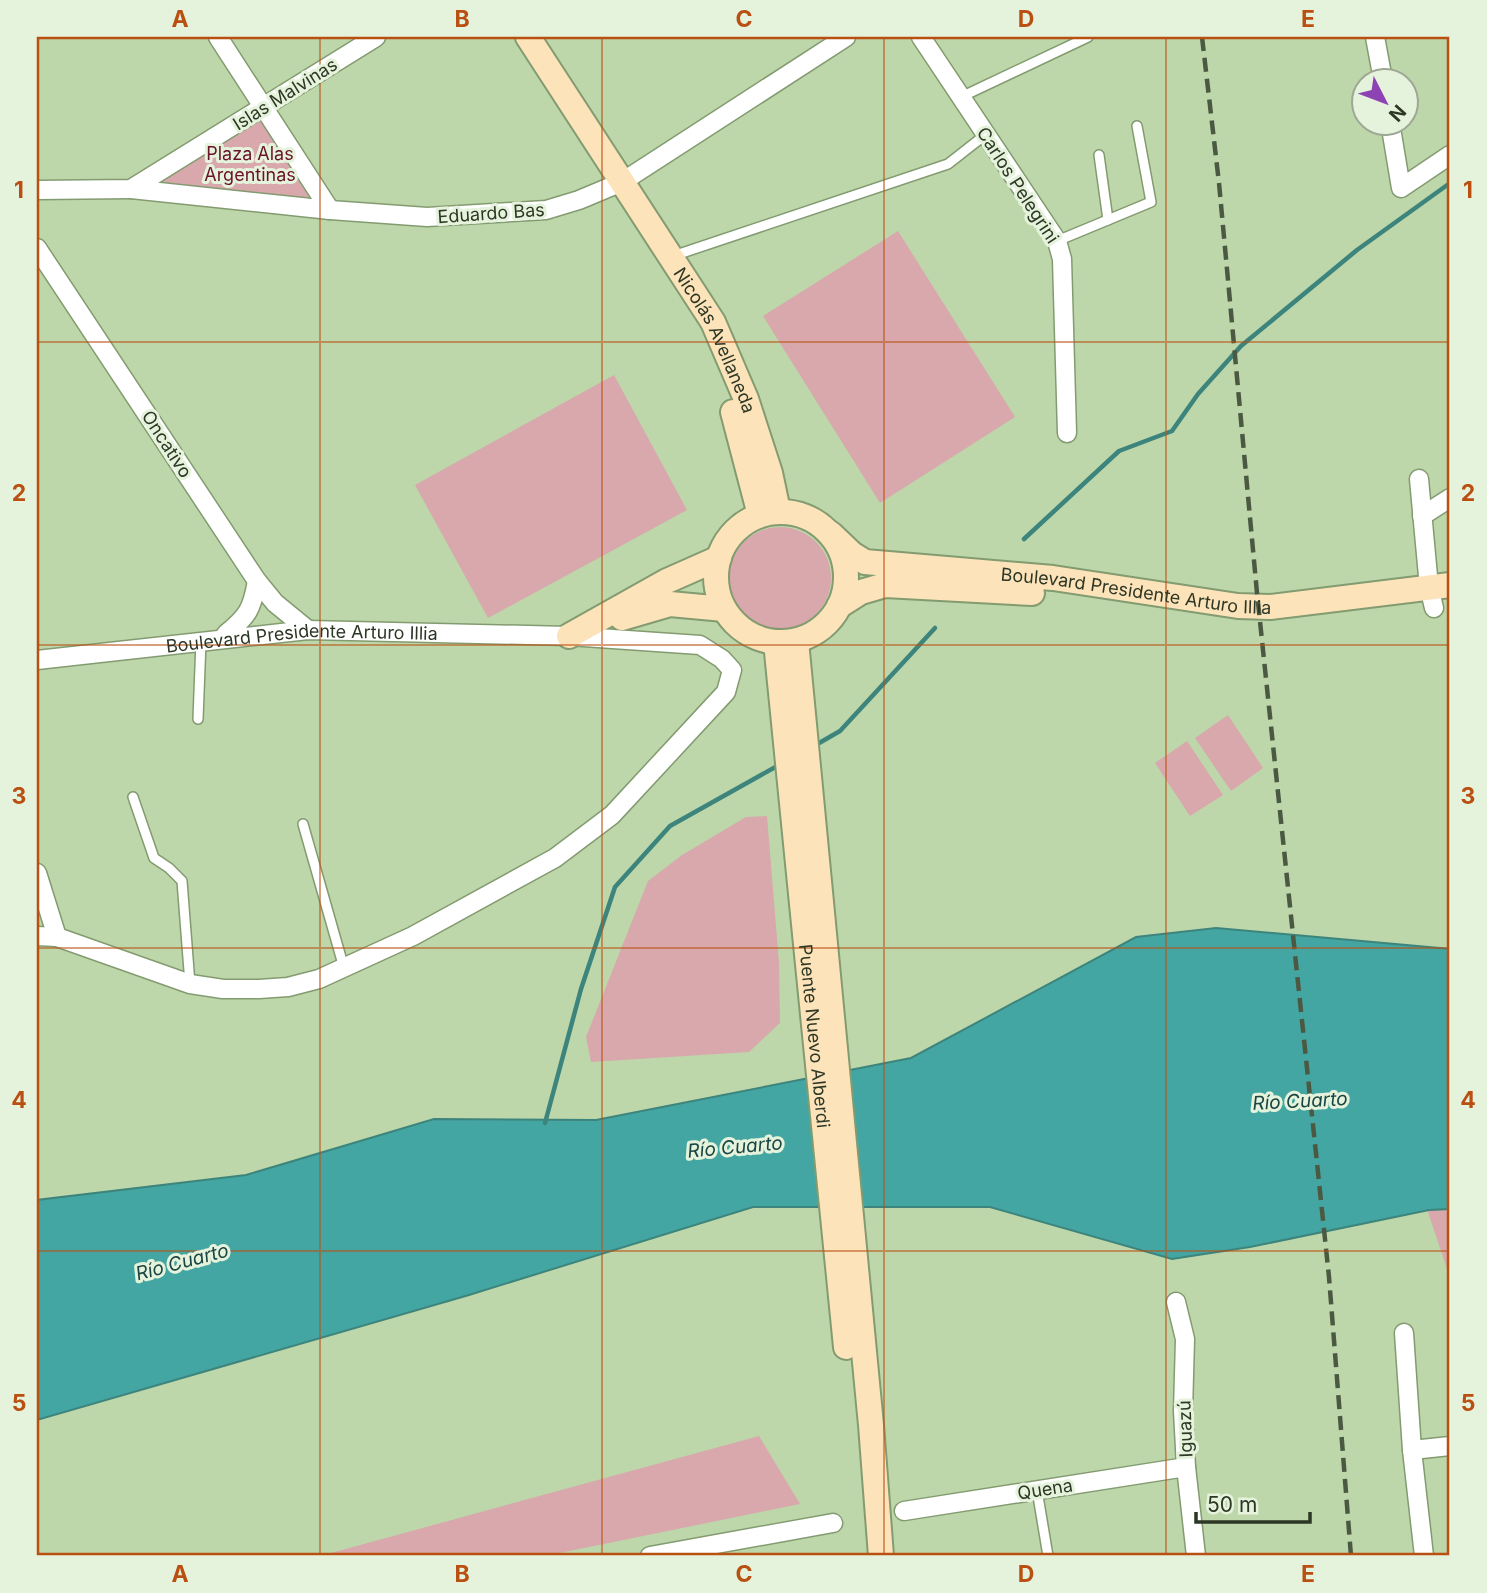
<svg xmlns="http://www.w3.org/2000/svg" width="1487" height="1593" viewBox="0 0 1487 1593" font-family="Inter,sans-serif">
<rect width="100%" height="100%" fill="#bdd7aa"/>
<g fill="#d8a8ac">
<polygon points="260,120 315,205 150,183"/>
<polygon points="898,231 1015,417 880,503 763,316"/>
<polygon points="614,375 687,510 488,618 415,485"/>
<circle cx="780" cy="578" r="51"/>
<polygon points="1228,715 1263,768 1231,791 1195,738"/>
<polygon points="1187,741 1223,795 1190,816 1155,763"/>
<polygon points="767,816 779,963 780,1023 749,1052 591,1062 586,1037 648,881 682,855 746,817"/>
<polygon points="1450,1208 1450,1278 1427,1209"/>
<polygon points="759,1436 800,1504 545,1556 320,1556"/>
</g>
<polygon fill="#44a6a2" stroke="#3d857c" stroke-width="2" points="1216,928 1450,949 1450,1209 1429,1210 1250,1247 1172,1259 990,1207 753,1207 469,1295 37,1420 37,1200 246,1175 434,1119 596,1120 911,1058 1136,937"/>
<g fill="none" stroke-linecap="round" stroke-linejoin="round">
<g stroke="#3d857c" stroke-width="4.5">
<polyline points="1024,539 1119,451 1172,431 1198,394 1241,346 1357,250 1450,183"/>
<polyline points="814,746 840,731 935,628"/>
<polyline points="545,1123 581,989 615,887 670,826 779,765"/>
</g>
<g stroke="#839b70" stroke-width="12">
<g id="lane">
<polyline points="961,97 1088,37"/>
<polyline points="1099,155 1108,220"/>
<polyline points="1057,241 1151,202 1137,126"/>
<polyline points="673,256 948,164 985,135"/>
<polyline points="198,719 201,641"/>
<polyline points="133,797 154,858 169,868 182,881 190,984"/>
<polyline points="303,824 344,968"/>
<polyline points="1037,1490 1048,1556"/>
</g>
</g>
<g stroke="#839b70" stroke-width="21">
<g id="street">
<polyline points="218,37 330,210"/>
<polyline points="921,37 1057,241 1062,259 1067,433"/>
<polyline points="1375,37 1383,80"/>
<polyline points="1390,122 1401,188 1450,155"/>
<polyline points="131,189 330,210 427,217 546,210 579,200 622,182 846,37"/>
<polyline points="37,190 131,189 376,37"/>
<polyline points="37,248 257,581 275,603 308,630"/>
<polyline points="1419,479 1429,587 1434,608"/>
<polyline points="1422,516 1450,498"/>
<path d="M226,634C248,616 252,609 257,581"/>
<path id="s1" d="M37,660L308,630L569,636L700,645L722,659L732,670L726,692L612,815L555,858L413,936L319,979L288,987L259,989H223L190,984L57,937L37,936"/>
<polyline points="37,873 57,937"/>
<polyline points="1176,1302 1185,1339 1183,1411 1186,1467 1196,1556"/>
<polyline points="1404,1333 1412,1450 1424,1556"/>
<polyline points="1412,1450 1450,1446"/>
<polyline points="904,1511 1186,1467"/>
<polyline points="650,1556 833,1523"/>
</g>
</g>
<g stroke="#839b70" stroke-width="28">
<g id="secondary">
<path id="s2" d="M528,37L713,322L746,399L770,473L778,511"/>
<polyline points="733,412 760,515"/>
<circle cx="781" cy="577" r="65"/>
<path id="s3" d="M831,534L852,554L865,562L1053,578L1238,606L1270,607L1450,585"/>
<polyline points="839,606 861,592 885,585 1032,593"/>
<polyline points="622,618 670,604 724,609"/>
<polyline points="569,636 667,581 719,558"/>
<polyline points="796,641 871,1425 881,1556"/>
<path id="s4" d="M776,642L846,1347"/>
</g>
</g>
<use href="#lane" stroke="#fff" stroke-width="9"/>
<use href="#street" stroke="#fff" stroke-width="18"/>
<use href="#secondary" stroke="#fce3b9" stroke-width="24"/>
<polyline stroke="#4c5942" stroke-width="4.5" stroke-dasharray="14 7" stroke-linecap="butt" points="1202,37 1219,183 1257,593 1329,1277 1351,1556"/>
</g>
<path fill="none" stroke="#b95012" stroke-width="2" stroke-opacity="0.55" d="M320,37V1556M602,37V1556M884,37V1556M1166,37V1556M37,342H1450M37,645H1450M37,948H1450M37,1251H1450"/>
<g text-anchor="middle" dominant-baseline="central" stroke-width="6" stroke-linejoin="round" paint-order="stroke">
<g font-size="18" fill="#2d3725" stroke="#e6f3dc">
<text transform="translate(285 94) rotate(-32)">Islas Malvinas</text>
<text transform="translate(1018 185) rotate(57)">Carlos Pelegrini</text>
<text transform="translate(491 213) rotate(-4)">Eduardo Bas</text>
<text stroke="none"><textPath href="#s2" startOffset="357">Nicolás Avellaneda</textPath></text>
<text transform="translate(167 444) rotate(57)">Oncativo</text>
<text stroke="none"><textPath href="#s3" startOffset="317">Boulevard Presidente Arturo Illia</textPath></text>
<text stroke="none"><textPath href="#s1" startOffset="266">Boulevard Presidente Arturo Illia</textPath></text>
<text stroke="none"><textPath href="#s4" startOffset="396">Puente Nuevo Alberdi</textPath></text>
<text transform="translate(1185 1429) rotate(-92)">Iguazú</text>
<text transform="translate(1045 1489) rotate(-9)">Quena</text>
</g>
<g font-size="18" fill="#6a1229" stroke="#e6f3dc">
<text x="250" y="153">Plaza Alas<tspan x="250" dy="21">Argentinas</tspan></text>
</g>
<g font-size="19" font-style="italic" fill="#194544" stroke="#e6f3dc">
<text transform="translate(1300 1101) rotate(-3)">Río Cuarto</text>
<text transform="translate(735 1147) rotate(-5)">Río Cuarto</text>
<text transform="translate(182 1262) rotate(-15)">Río Cuarto</text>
</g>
</g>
<rect width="1487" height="1593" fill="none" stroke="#e6f3dc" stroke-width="77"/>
<g transform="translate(1385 102) rotate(132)"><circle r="33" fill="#e6f3dc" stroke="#9ca893" stroke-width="2"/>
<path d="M0-5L12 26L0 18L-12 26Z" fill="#8e43b5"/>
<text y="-10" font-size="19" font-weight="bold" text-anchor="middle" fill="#2d3725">N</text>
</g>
<path d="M1196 1512v10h114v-10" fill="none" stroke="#2d3725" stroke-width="3.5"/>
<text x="1207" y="1512" font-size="21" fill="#2d3725" stroke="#e6f3dc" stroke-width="5" paint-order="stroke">50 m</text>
<rect x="38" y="38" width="1410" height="1516" fill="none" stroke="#b95012" stroke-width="2.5"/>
<g font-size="23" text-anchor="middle" font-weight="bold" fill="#b95012">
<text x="180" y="27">A</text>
<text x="462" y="27">B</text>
<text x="744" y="27">C</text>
<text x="1026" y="27">D</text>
<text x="1308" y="27">E</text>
<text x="19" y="198">1</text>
<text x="1468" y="198">1</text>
<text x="19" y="501">2</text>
<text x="1468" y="501">2</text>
<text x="19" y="804">3</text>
<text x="1468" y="804">3</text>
<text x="19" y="1108">4</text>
<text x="1468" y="1108">4</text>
<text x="19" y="1411">5</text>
<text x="1468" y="1411">5</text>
<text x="180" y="1582">A</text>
<text x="462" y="1582">B</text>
<text x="744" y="1582">C</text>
<text x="1026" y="1582">D</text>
<text x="1308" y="1582">E</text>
</g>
</svg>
